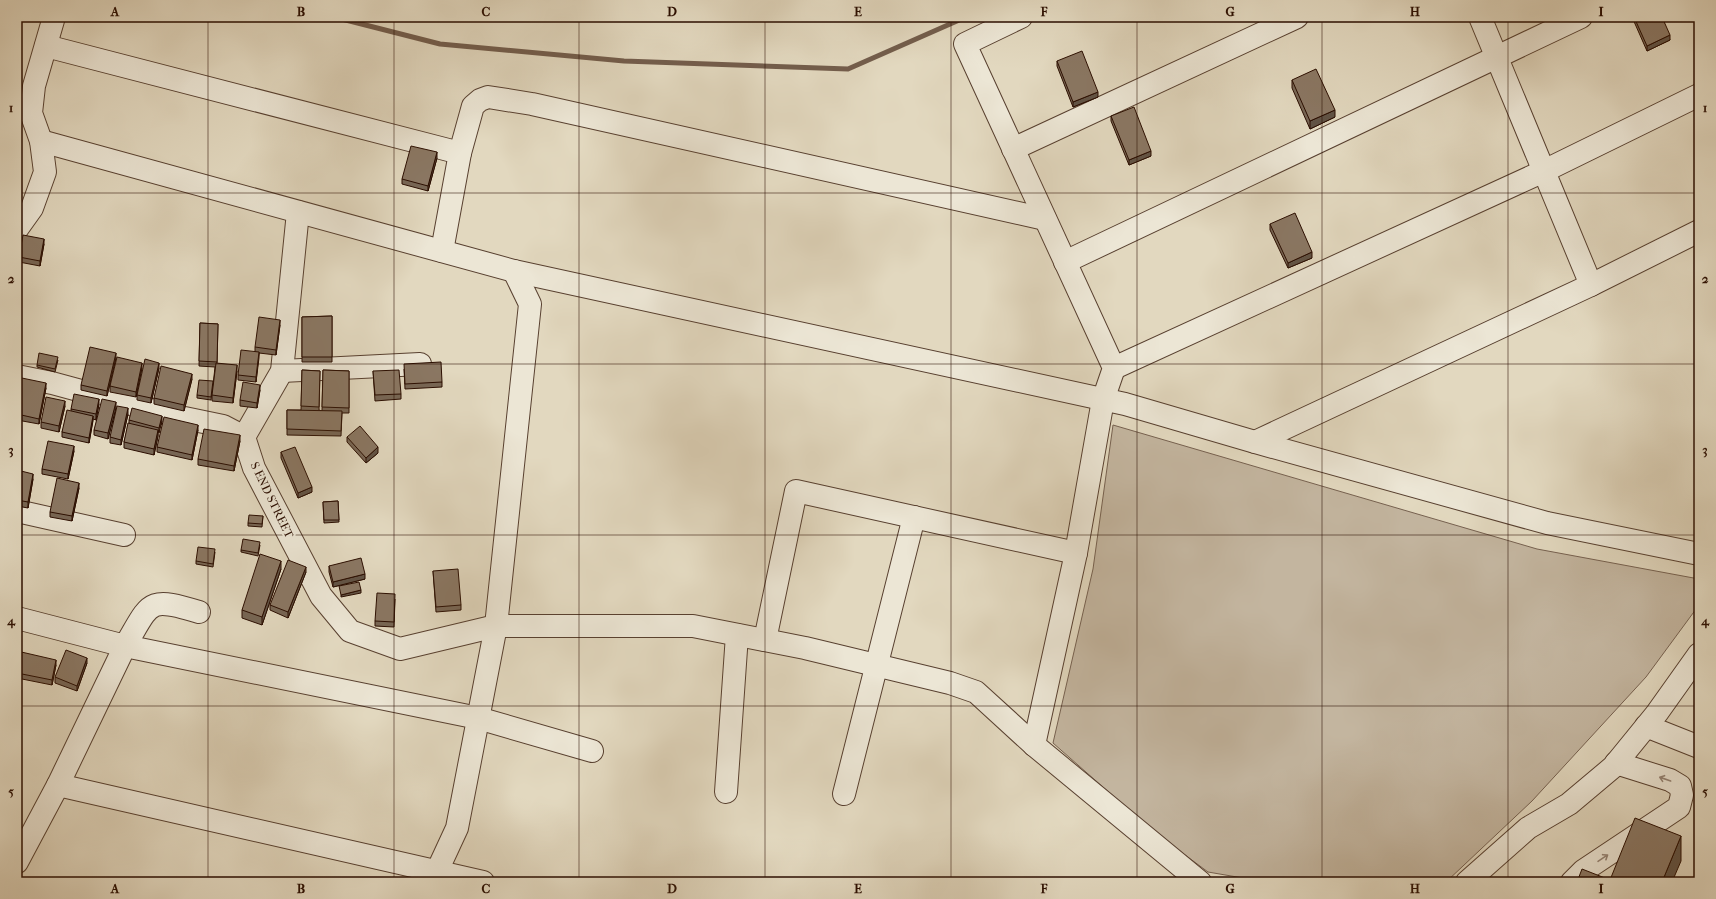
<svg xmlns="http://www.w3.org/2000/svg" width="1716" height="899" viewBox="0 0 1716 899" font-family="'IM FELL French Canon',serif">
<rect width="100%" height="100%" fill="#e2d8bf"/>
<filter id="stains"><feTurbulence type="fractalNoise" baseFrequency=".005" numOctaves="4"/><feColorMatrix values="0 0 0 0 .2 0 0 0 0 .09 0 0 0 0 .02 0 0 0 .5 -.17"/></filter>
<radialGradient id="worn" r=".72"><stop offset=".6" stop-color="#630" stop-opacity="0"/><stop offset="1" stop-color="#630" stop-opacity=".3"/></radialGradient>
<polygon fill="#c3b59f" stroke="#766150" points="1113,425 1537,549 1699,579 1699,605 1646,677 1532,801 1446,882 1266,882 1208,872 1154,832 1053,743 1093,569"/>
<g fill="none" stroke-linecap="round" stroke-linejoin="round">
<polyline stroke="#735d4c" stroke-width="5" points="334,17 440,44 624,61 848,69 966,17"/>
<g stroke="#584030" stroke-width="24">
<g id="minor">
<polyline points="1021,17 965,44 1114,368 1103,400 1076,553 1034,745"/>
<polyline points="46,46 460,153"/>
<polyline points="41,141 514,271 1125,404 1255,442 1547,523 1699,554"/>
<polyline points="1013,149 1297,17"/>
<polyline points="17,229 32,208 45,172 41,141 31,113 34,86 54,17"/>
<polyline points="442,251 460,153 473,106 480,100 488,97 532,104 1045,219"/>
<polyline points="1065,262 1581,17"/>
<polyline points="1591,285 1699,231"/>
<polyline points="1114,368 1544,171 1699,95"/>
<polyline points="282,371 420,364"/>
<polyline points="17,376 52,383 170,415 223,426 244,437 254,468 321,596 350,631 400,649 496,626 693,626 805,648 950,683 976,692 1034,745 1200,882"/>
<polyline points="244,437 282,371 298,212"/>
<polyline points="1255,442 1591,285 1480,17"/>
<polyline points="17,511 124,535"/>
<path d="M17,618L125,646C151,602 147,596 199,612"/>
<polyline points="765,640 796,491 1076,553"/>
<polyline points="1646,726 1699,747"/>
<polyline points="58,785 483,882"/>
<polyline points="726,792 737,635"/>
<polyline points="844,794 914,517"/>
<polyline points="17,862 58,785 125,646 478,718 592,751"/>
<polyline points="432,882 457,828 496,626 530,304 514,271"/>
<polyline points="1467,882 1528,828 1569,804 1613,767 1657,713 1699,654"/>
<polyline points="1572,882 1583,871 1679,807 1682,795 1680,786 1670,780 1616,763"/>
</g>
</g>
<use href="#minor" stroke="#ece6d5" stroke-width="22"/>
</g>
<g fill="#765" stroke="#2a0d00">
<polygon points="1632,17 1662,17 1670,40 1647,51"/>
<polygon points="1057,61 1098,97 1073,107 1057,66"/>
<polygon points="1292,80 1335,117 1310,129 1292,88"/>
<polygon points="1111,116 1151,156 1129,165 1111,121"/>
<polygon points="437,158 428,191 402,184 402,179"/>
<polygon points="1270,224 1312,258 1288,268 1270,230"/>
<polygon points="44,244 40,266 19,262 19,257"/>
<polygon points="332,316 332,362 302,362 302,317"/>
<polygon points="200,323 218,324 217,363 237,371 233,403 212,401 212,395 215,367 199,366"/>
<polygon points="280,325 276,355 259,353 256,382 238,380 238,375 255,352 255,347"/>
<polygon points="116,358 107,396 81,390 81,385"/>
<polygon points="58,360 55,372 37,367 37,365"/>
<polygon points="142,368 136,397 110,392 110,386"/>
<polygon points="159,368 151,403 137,400 137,395"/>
<polygon points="404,369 442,382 442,387 405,389"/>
<polygon points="302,370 320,371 319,410 322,411 323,370 349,371 349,413 342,413 341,436 287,435 287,410 301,410"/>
<polygon points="373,371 401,394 401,399 375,401"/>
<polygon points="17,377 46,388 39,424 17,420"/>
<polygon points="192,379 184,411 154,404 154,398"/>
<polygon points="213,384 211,400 197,398 197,395"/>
<polygon points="260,390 257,408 240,406 240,400"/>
<polygon points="99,404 96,420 93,419 89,443 62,437 62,432 71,411 71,409"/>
<polygon points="65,406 59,432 41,428 41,422"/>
<polygon points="116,408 108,439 94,435 94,430"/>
<polygon points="128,414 121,445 110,443 110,437"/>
<polygon points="129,420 162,421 158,433 158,436 154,455 124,448 124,442 129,424"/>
<polygon points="198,430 192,460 157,452 157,447"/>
<polygon points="347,437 378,453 366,463 347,442"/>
<polygon points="240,441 234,471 198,465 198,459"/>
<polygon points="74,451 68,479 42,474 42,469"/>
<polygon points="281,452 312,492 298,498 281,458"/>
<polygon points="17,470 33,479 28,508 17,506"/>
<polygon points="79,488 72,521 50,517 50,512"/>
<polygon points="338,501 339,522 324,523 323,502"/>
<polygon points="263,516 262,527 248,526 248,523"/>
<polygon points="260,545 258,556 241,552 241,550"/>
<polygon points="215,552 213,567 196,564 196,561"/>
<polygon points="329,566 365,579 333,587 329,572"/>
<polygon points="281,569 262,625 242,618 242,610"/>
<polygon points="433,571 461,605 461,610 436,612"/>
<polygon points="306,572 288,618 270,610 270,605"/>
<polygon points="395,599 394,627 375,626 375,621"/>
<polygon points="17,651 56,665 52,685 17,678"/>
<polygon points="87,663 77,691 55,683 55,677"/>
</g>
<g fill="#615345" stroke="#2a0d00">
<polygon points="1670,35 1670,40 1647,51 1647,46"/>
<polygon points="1098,92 1098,97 1073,107 1073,102"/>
<polygon points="1335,110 1335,117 1310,129 1310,121"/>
<polygon points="1151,151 1151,156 1129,165 1129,160"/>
<polygon points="437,152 437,158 428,191 428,186"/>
<polygon points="44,239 44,244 40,266 40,261"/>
<polygon points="1312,252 1312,258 1288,268 1288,263"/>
<polygon points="280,320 280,325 276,355 276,350"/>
<polygon points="259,352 259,358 256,382 256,377"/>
<polygon points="116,353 116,358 107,396 107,391"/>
<polygon points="142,363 142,368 136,397 136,392"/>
<polygon points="159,363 159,368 151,403 151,398"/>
<polygon points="237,365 237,371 233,403 233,398"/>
<polygon points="192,374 192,379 184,411 184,405"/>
<polygon points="46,383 46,388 39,424 39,419"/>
<polygon points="260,385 260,390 257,408 257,403"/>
<polygon points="99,399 99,404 96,420 96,414"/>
<polygon points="65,401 65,406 59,432 59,426"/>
<polygon points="116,402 116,408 108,439 108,433"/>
<polygon points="128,408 128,414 121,445 121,440"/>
<polygon points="93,416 93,421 89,443 89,438"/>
<polygon points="162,416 162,421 159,433 159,428"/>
<polygon points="198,425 198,430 192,460 192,455"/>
<polygon points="158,430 158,436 154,455 154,449"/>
<polygon points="240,435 240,441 234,471 234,466"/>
<polygon points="74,446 74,451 68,479 68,474"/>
<polygon points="378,447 378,453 366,463 366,458"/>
<polygon points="33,474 33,479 28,508 28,502"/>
<polygon points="79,483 79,488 72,521 72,516"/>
<polygon points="312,487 312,492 298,498 298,493"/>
<polygon points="281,561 281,569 262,625 262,617"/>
<polygon points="306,567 306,572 288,618 288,612"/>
<polygon points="365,574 365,579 333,587 333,582"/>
<polygon points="361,590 361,593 341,597 341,595"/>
<polygon points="87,658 87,663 77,691 77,686"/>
<polygon points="56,660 56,665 52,685 52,680"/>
<polygon points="1681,836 1681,861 1672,882 1662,882"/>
</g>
<g fill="#8a7763" stroke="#2a0d00">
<polygon points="1634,17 1662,17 1670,35 1647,46"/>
<polygon points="1082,51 1098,92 1073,102 1057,61"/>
<polygon points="1316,69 1335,110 1310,121 1292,80"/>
<polygon points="1134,107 1151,151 1129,160 1111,116"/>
<polygon points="411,146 437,152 428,186 402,179"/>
<polygon points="1295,213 1312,252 1288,263 1270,224"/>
<polygon points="23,235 44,239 40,261 19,257"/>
<polygon points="332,316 332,357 302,357 302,317"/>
<polygon points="259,317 280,320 276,350 255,347"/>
<polygon points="200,323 218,324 217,362 199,361"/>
<polygon points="90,347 116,353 107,391 81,385"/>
<polygon points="241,350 259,352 256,377 238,375"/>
<polygon points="39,353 58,357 55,369 37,365"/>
<polygon points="117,357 142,363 136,392 110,386"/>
<polygon points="145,359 159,363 151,398 137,395"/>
<polygon points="441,362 442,382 405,384 404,364"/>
<polygon points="216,363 237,365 233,398 212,395"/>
<polygon points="161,366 192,374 184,405 154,398"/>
<polygon points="302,370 320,371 319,407 301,406"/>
<polygon points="323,370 349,371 349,408 322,407"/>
<polygon points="399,370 401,394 375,395 373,371"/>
<polygon points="17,377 46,383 39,419 17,414"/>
<polygon points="199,380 213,381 211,397 197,395"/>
<polygon points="243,382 260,385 257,403 240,400"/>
<polygon points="74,394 99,399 96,414 71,409"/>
<polygon points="46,397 65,401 59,426 41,422"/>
<polygon points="102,399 116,402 108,433 94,430"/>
<polygon points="117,406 128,408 121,440 110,437"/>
<polygon points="132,408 162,416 159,428 129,420"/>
<polygon points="67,410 93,416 89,438 62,432"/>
<polygon points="287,410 342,411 341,431 287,429"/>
<polygon points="164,417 198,425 192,455 157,447"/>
<polygon points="128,423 158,430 154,449 124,442"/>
<polygon points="360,426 378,447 366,458 347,437"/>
<polygon points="204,429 240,435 234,466 198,459"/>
<polygon points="48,441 74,446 68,474 42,469"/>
<polygon points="295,447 312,487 298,493 281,452"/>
<polygon points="17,470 33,474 28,502 17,500"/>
<polygon points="57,478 79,483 72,516 50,512"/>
<polygon points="338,501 339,520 324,520 323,502"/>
<polygon points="249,515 263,516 262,524 248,523"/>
<polygon points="243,539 260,542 258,553 241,550"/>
<polygon points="198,547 215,549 213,564 196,561"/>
<polygon points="260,554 281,561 262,617 242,610"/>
<polygon points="361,558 365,574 333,582 329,566"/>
<polygon points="288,560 306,567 288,612 270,605"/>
<polygon points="458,569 461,605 436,607 433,571"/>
<polygon points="359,582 361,590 341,595 339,586"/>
<polygon points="377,593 395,594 394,622 375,621"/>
<polygon points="66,650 87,658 77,686 55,677"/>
<polygon points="17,651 56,660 52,680 17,673"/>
<polygon points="1635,818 1681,836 1662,882 1577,882 1582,869 1610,880"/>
</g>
<defs><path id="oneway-shaft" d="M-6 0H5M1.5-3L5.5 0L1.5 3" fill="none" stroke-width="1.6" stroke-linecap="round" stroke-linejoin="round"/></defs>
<g stroke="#958475">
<use href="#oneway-shaft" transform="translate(1665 779) rotate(-161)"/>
<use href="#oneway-shaft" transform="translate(1603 858) rotate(-34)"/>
</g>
<path fill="none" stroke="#2a0d00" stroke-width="1" stroke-opacity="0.55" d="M208,17V882M394,17V882M579,17V882M765,17V882M951,17V882M1137,17V882M1322,17V882M1508,17V882M17,193H1699M17,364H1699M17,535H1699M17,706H1699"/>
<g text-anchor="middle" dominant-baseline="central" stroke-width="4" stroke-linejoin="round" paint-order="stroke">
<g font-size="12" fill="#2a0d00" stroke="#ece6d5">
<text transform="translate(272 500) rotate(64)">S END STREET</text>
</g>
</g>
<rect width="1716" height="899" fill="none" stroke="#e2d8bf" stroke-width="44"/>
<rect x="22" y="22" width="1672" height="855" fill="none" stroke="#2a0d00" stroke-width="1.5"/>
<g font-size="13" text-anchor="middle" font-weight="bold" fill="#2a0d00">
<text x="115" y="16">A</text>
<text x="301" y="16">B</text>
<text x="486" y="16">C</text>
<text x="672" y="16">D</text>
<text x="858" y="16">E</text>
<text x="1044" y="16">F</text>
<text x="1230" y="16">G</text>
<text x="1415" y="16">H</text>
<text x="1601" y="16">I</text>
<text x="11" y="112">1</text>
<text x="1705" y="112">1</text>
<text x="11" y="283">2</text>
<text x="1705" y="283">2</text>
<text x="11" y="454">3</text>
<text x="1705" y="454">3</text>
<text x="11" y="625">4</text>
<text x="1705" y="625">4</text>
<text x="11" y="796">5</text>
<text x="1705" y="796">5</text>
<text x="115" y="893">A</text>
<text x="301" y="893">B</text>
<text x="486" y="893">C</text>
<text x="672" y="893">D</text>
<text x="858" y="893">E</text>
<text x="1044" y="893">F</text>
<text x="1230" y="893">G</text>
<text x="1415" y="893">H</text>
<text x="1601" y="893">I</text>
</g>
<rect width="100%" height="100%" filter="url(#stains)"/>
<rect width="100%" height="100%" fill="url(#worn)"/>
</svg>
